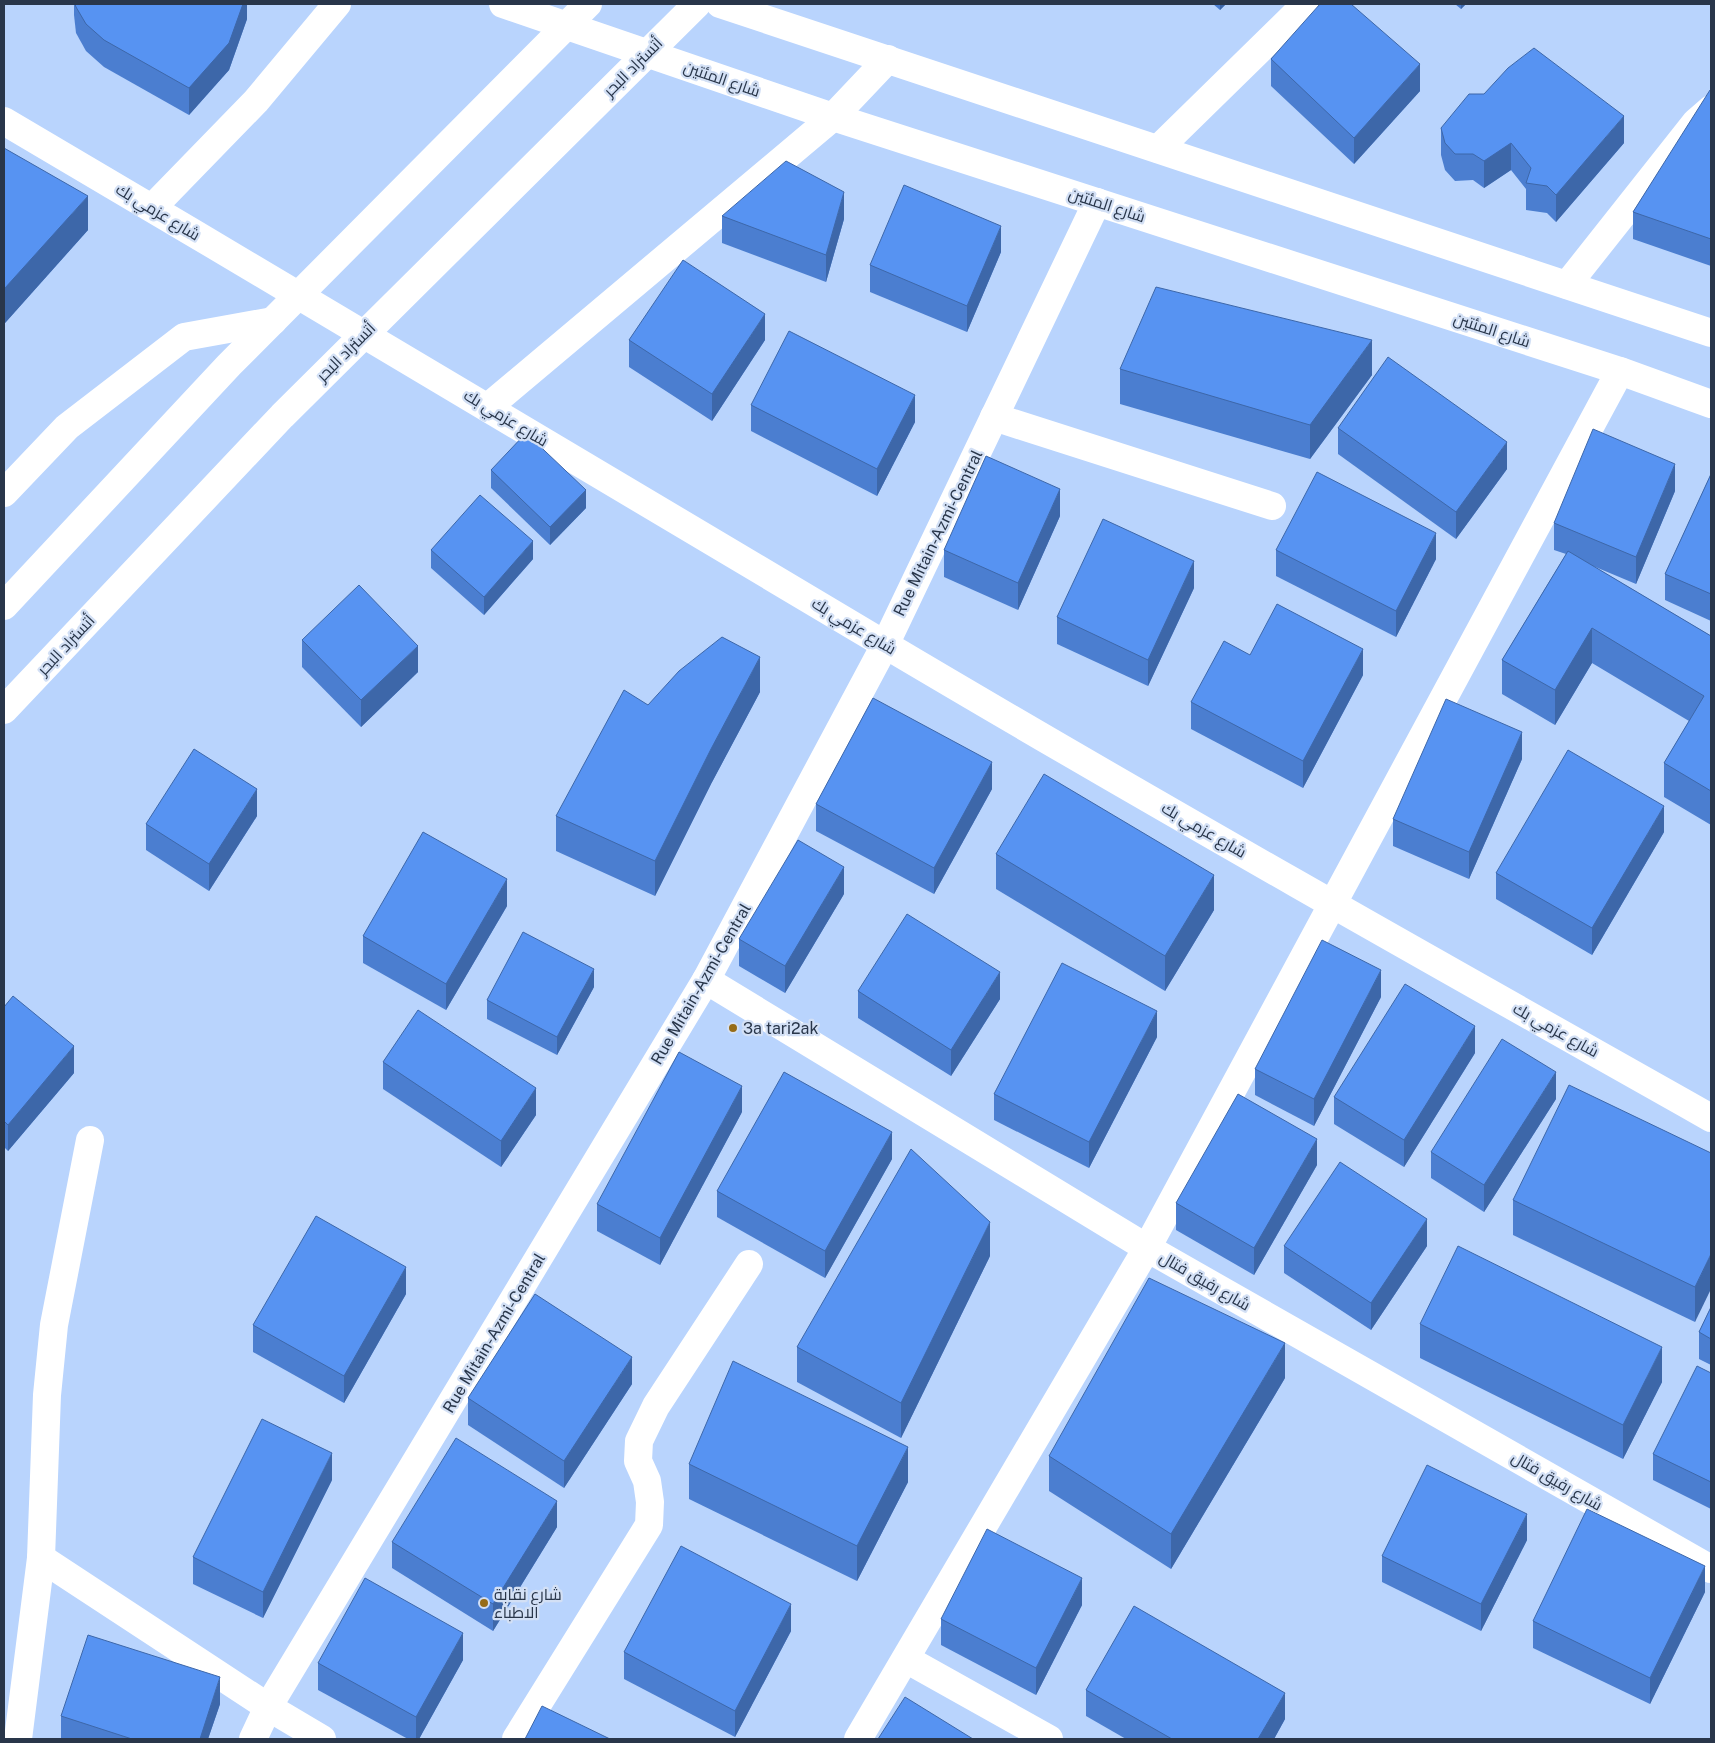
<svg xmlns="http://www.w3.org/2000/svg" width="1715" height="1743" viewBox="0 0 1715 1743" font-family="'Public Sans',Cairo,sans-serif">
<rect width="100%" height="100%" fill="#b9d4fd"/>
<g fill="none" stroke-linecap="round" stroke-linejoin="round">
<g stroke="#fff" stroke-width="28">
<path d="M4,121C298,294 590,470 884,644C1157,806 1434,962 1711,1118"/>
<polyline points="1158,149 1306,4"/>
<polyline points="152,208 256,101 337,4"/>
<polyline points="1567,285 1696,122 1711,109"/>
<polyline points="488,407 833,117 888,59"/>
<polyline points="994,417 1272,506"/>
<polyline points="706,980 1147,1248 1711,1569"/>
<polyline points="41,1558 268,1707 322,1739"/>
<polyline points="906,1659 1049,1739"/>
<polyline points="18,1739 41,1558 47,1395 54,1325 90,1140"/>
<polyline points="253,1739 268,1707 706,980 885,645 1097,202"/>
<polyline points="516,1739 649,1525 650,1502 647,1481 638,1461 639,1441 656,1406 749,1264"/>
<polyline points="858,1739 1147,1248 1620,371"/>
</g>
<g stroke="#fff" stroke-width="28">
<polyline points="503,4 833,117 1620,371 1711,404"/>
<polyline points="720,4 1711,333"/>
</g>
<g stroke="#fff" stroke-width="28">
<polyline points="4,493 67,427 184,337 273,321"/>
<polyline points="4,606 229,365 588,4"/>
<polyline points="4,710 282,416 697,4"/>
</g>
</g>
<g fill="#4b7ed0">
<polygon points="74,4 247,4 247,19 229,70 189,115 104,67 86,51 76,33 74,15"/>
<polygon points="1213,4 1226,4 1220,10"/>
<polygon points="1455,4 1466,4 1461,9"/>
<polygon points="1271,59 1420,91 1354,164 1271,86"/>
<polygon points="1711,91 1711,266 1633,239 1633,212"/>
<polygon points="1441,128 1624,143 1556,222 1547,213 1526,210 1526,189 1511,170 1484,188 1473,180 1455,181 1445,170 1441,155"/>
<polygon points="4,148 88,230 5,323 4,322"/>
<polygon points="722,216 844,219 826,282 722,243"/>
<polygon points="1001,252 967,332 870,292 870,265"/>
<polygon points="629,340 765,340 712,421 629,367"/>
<polygon points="1120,369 1372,375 1310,459 1120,404"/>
<polygon points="751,405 915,422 877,496 751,431"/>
<polygon points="1338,428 1507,469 1456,539 1338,454"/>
<polygon points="491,470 586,508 550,545 491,488"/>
<polygon points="1711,474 1711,621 1665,600 1665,574"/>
<polygon points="1675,491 1636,584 1593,566 1711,636 1711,825 1664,797 1664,763 1689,721 1592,663 1555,725 1502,694 1502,660 1566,554 1554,550 1554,523"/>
<polygon points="1060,516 1018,610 944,577 944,550"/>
<polygon points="431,550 533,559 484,615 431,568"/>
<polygon points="1276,550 1436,559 1396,637 1276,576"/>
<polygon points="1194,588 1148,686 1057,644 1057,617"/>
<polygon points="302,640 418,672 361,727 302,667"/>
<polygon points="1363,675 1303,788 1191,729 1191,702"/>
<polygon points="760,692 711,784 655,896 556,851 556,816 648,705"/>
<polygon points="1522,759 1469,879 1393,846 1393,819"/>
<polygon points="992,789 934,894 816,831 816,804"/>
<polygon points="257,816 209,891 146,850 146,824"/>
<polygon points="1664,832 1592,955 1496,899 1496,873"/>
<polygon points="996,854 1214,910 1165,991 996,889"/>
<polygon points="844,894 785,993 739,966 739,939"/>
<polygon points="507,906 446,1010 363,963 363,936"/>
<polygon points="594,987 557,1055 487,1019 487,1000"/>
<polygon points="858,991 1000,999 951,1076 858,1018"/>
<polygon points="1381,997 1314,1126 1255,1095 1255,1069"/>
<polygon points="4,1007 74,1073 8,1151 4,1147"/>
<polygon points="1157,1037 1089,1168 994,1120 994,1094"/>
<polygon points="1475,1053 1404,1167 1334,1124 1334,1097"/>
<polygon points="383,1062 536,1115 501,1167 383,1089"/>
<polygon points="1556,1099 1484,1212 1431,1178 1431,1152"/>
<polygon points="742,1112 660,1265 597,1231 597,1204"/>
<polygon points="1711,1153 1695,1322 1513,1235 1513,1200"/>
<polygon points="892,1159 825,1278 717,1217 717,1191"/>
<polygon points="1317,1165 1254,1275 1176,1230 1176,1203"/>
<polygon points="1284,1246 1427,1246 1371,1330 1284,1273"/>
<polygon points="990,1256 901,1438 797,1382 797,1347"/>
<polygon points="406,1294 344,1403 253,1352 253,1325"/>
<polygon points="1711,1307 1711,1365 1699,1359 1699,1332"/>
<polygon points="1420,1324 1662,1382 1623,1459 1420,1358"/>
<polygon points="1711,1373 1711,1509 1653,1480 1653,1454"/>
<polygon points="1285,1378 1171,1569 1049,1491 1049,1456"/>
<polygon points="632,1384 564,1488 468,1425 468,1398"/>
<polygon points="689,1464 908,1482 857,1581 689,1499"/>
<polygon points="332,1480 263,1618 193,1584 193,1557"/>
<polygon points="557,1527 493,1631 392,1568 392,1542"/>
<polygon points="1527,1540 1481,1631 1382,1582 1382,1556"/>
<polygon points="1705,1592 1650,1704 1533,1648 1533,1621"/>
<polygon points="1082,1605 1036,1695 941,1645 941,1619"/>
<polygon points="791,1631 735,1737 624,1679 624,1652"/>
<polygon points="463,1660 419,1739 408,1739 318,1690 318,1663"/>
<polygon points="1086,1690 1285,1719 1274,1739 1126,1739 1086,1716"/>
<polygon points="220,1704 208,1739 61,1739 61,1716"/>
</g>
<g fill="#3d67a9">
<polygon points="243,4 247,4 247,19 229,70 189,115 189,88"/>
<polygon points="1220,4 1226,4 1220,10"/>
<polygon points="1461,4 1466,4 1461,9"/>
<polygon points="1420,64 1420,91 1354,164 1354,138"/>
<polygon points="1624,116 1624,143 1556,222 1556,195"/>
<polygon points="1511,143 1511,170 1484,188 1484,161"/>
<polygon points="844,192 844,219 826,282 826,255"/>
<polygon points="88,196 88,230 5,323 5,288"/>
<polygon points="1001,226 1001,252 967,332 967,306"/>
<polygon points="765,314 765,340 712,421 712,394"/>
<polygon points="1372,340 1372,375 1310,459 1310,425"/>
<polygon points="915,395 915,422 877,496 877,469"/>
<polygon points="1507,442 1507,469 1456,539 1456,512"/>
<polygon points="1675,464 1675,491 1636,584 1636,557"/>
<polygon points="1060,489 1060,516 1018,610 1018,583"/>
<polygon points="586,490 586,508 550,545 550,527"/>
<polygon points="1436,533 1436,559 1396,637 1396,611"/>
<polygon points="533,541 533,559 484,615 484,597"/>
<polygon points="1194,561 1194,588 1148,686 1148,660"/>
<polygon points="1592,628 1592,663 1555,725 1555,690"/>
<polygon points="418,646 418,672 361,727 361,700"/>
<polygon points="1363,649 1363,675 1303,788 1303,761"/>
<polygon points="760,657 760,692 711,784 655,896 655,861 711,749"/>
<polygon points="1522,732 1522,759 1469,879 1469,852"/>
<polygon points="992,762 992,789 934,894 934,868"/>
<polygon points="257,789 257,816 209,891 209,864"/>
<polygon points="1664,806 1664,832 1592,955 1592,928"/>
<polygon points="844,867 844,894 785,993 785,966"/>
<polygon points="1214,875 1214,910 1165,991 1165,956"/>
<polygon points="507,879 507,906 446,1010 446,984"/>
<polygon points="594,969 594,987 557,1055 557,1037"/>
<polygon points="1381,970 1381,997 1314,1126 1314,1099"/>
<polygon points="1000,972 1000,999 951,1076 951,1050"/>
<polygon points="1157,1011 1157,1037 1089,1168 1089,1142"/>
<polygon points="1475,1026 1475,1053 1404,1167 1404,1140"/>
<polygon points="74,1046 74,1073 8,1151 8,1125"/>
<polygon points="1556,1072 1556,1099 1484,1212 1484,1185"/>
<polygon points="742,1086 742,1112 660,1265 660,1238"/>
<polygon points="536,1088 536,1115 501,1167 501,1141"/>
<polygon points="892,1132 892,1159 825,1278 825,1251"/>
<polygon points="1317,1139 1317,1165 1254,1275 1254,1248"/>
<polygon points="1427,1219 1427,1246 1371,1330 1371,1303"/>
<polygon points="990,1222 990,1256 901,1438 901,1403"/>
<polygon points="1711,1254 1711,1289 1695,1322 1695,1287"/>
<polygon points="406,1267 406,1294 344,1403 344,1376"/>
<polygon points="1285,1343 1285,1378 1171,1569 1171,1534"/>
<polygon points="1662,1347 1662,1382 1623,1459 1623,1425"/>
<polygon points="632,1357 632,1384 564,1488 564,1461"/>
<polygon points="908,1447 908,1482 857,1581 857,1546"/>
<polygon points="332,1453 332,1480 263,1618 263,1592"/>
<polygon points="557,1501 557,1527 493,1631 493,1604"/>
<polygon points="1527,1514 1527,1540 1481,1631 1481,1604"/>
<polygon points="1705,1566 1705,1592 1650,1704 1650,1678"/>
<polygon points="1082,1578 1082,1605 1036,1695 1036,1668"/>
<polygon points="791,1604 791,1631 735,1737 735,1711"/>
<polygon points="463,1633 463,1660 419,1739 416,1739 416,1717"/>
<polygon points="220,1677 220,1704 208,1739 200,1739"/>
<polygon points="1285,1693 1285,1719 1274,1739 1258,1739"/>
</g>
<g fill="#5793f2" stroke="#3d67a9">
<polygon points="75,4 243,4 229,43 189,88 104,40 86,24 76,7"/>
<polygon points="1320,4 1351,4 1420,64 1354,138 1271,59"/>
<polygon points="1534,48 1624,116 1556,195 1547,186 1526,183 1531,168 1511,143 1484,161 1473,154 1455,154 1445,143 1441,128 1469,94 1484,94 1508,68"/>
<polygon points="1710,90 1711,91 1711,239 1633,212"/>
<polygon points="4,148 88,196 5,288 4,288"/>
<polygon points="786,161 844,192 826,255 722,216"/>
<polygon points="904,185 1001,226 967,306 870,265"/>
<polygon points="683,260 765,314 712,394 629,340"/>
<polygon points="1156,287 1372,340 1310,425 1120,369"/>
<polygon points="789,331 915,395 877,469 751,405"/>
<polygon points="1388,357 1507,442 1456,512 1338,428"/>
<polygon points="1593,429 1675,464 1636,557 1554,523"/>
<polygon points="526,433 586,490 550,527 491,470"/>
<polygon points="986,456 1060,489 1018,583 944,550"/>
<polygon points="1317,472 1436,533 1396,611 1276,550"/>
<polygon points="1711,474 1711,594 1665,574"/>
<polygon points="480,495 533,541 484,597 431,550"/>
<polygon points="1103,519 1194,561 1148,660 1057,617"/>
<polygon points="1568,551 1711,636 1711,791 1664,763 1704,696 1592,628 1555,690 1502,660"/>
<polygon points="359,585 418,646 361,700 302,640"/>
<polygon points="1277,604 1363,649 1303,761 1191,702 1224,641 1250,655"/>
<polygon points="722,637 760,657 711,749 655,861 556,816 624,690 648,705 679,671"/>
<polygon points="873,698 992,762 934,868 816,804"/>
<polygon points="1446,699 1522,732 1469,852 1393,819"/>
<polygon points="194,749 257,789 209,864 146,824"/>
<polygon points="1568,750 1664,806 1592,928 1496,873"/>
<polygon points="1044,774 1214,875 1165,956 996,854"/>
<polygon points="423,832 507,879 446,984 363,936"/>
<polygon points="798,840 844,867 785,966 739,939"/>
<polygon points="907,914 1000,972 951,1050 858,991"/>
<polygon points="523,932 594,969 557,1037 487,1000"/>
<polygon points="1322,940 1381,970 1314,1099 1255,1069"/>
<polygon points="1062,963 1157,1011 1089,1142 994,1094"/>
<polygon points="1405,984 1475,1026 1404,1140 1334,1097"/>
<polygon points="13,996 74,1046 8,1125 4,1121 4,1007"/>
<polygon points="418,1010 536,1088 501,1141 383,1062"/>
<polygon points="1502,1039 1556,1072 1484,1185 1431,1152"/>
<polygon points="679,1052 742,1086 660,1238 597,1204"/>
<polygon points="784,1072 892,1132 825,1251 717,1191"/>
<polygon points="1569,1085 1711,1153 1711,1254 1695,1287 1513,1200"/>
<polygon points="1238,1094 1317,1139 1254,1248 1176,1203"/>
<polygon points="911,1149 990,1222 901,1403 797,1347"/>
<polygon points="1340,1162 1427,1219 1371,1303 1284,1246"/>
<polygon points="316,1216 406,1267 344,1376 253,1325"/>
<polygon points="1458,1246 1662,1347 1623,1425 1420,1324"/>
<polygon points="1149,1278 1285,1343 1171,1534 1049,1456"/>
<polygon points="535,1294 632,1357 564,1461 468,1398"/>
<polygon points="1711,1307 1711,1339 1699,1332"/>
<polygon points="733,1361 908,1447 857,1546 689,1464"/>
<polygon points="1697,1366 1711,1373 1711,1482 1653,1454"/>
<polygon points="262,1419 332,1453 263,1592 193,1557"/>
<polygon points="456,1438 557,1501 493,1604 392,1542"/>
<polygon points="1427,1465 1527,1514 1481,1604 1382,1556"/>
<polygon points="1587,1509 1705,1566 1650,1678 1533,1621"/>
<polygon points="987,1529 1082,1578 1036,1668 941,1619"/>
<polygon points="681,1546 791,1604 735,1711 624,1652"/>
<polygon points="365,1578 463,1633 416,1717 318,1663"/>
<polygon points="1134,1606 1285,1693 1258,1739 1172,1739 1086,1690"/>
<polygon points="88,1635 220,1677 200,1739 132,1739 61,1716"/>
<polygon points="905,1697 973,1739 878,1739"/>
<polygon points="542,1706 610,1739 525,1739"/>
</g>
<g fill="#966c18" stroke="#d3e0f5" stroke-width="2">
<circle cx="733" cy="1028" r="5"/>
<circle cx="484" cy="1603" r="5"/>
</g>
<g text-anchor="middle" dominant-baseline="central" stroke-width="4.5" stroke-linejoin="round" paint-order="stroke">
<g font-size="16" fill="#29364a" stroke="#d3e0f5">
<text transform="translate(633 67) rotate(-45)">أتستراد البحر</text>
<text transform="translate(722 79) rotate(19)">شارع المئتين</text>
<text transform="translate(1107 205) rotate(18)">شارع المئتين</text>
<text transform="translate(158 212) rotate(31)">شارع عزمي بك</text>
<text transform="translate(1492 330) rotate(18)">شارع المئتين</text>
<text transform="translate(346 352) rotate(-45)">أتستراد البحر</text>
<text transform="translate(506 418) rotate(31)">شارع عزمي بك</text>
<text transform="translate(938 533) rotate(-64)">Rue Mitain-Azmi-Central</text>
<text transform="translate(854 626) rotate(31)">شارع عزمي بك</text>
<text transform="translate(66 645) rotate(-47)">أتستراد البحر</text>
<text transform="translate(1204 830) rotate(30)">شارع عزمي بك</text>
<text transform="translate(701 984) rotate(-60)">Rue Mitain-Azmi-Central</text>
<text transform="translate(1556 1030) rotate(29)">شارع عزمي بك</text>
<text transform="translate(1205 1281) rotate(30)">شارع رفيق فتال</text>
<text transform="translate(494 1333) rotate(-59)">Rue Mitain-Azmi-Central</text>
<text transform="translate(1557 1481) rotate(30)">شارع رفيق فتال</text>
</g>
<g font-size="16" fill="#29364a" stroke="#d3e0f5" text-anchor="start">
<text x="743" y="1028">3a tari2ak</text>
<text x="494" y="1594">شارع نقابة<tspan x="494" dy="18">الاطباء</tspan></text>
</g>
</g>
<rect width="1715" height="1743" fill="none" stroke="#29364a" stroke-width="10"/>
</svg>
